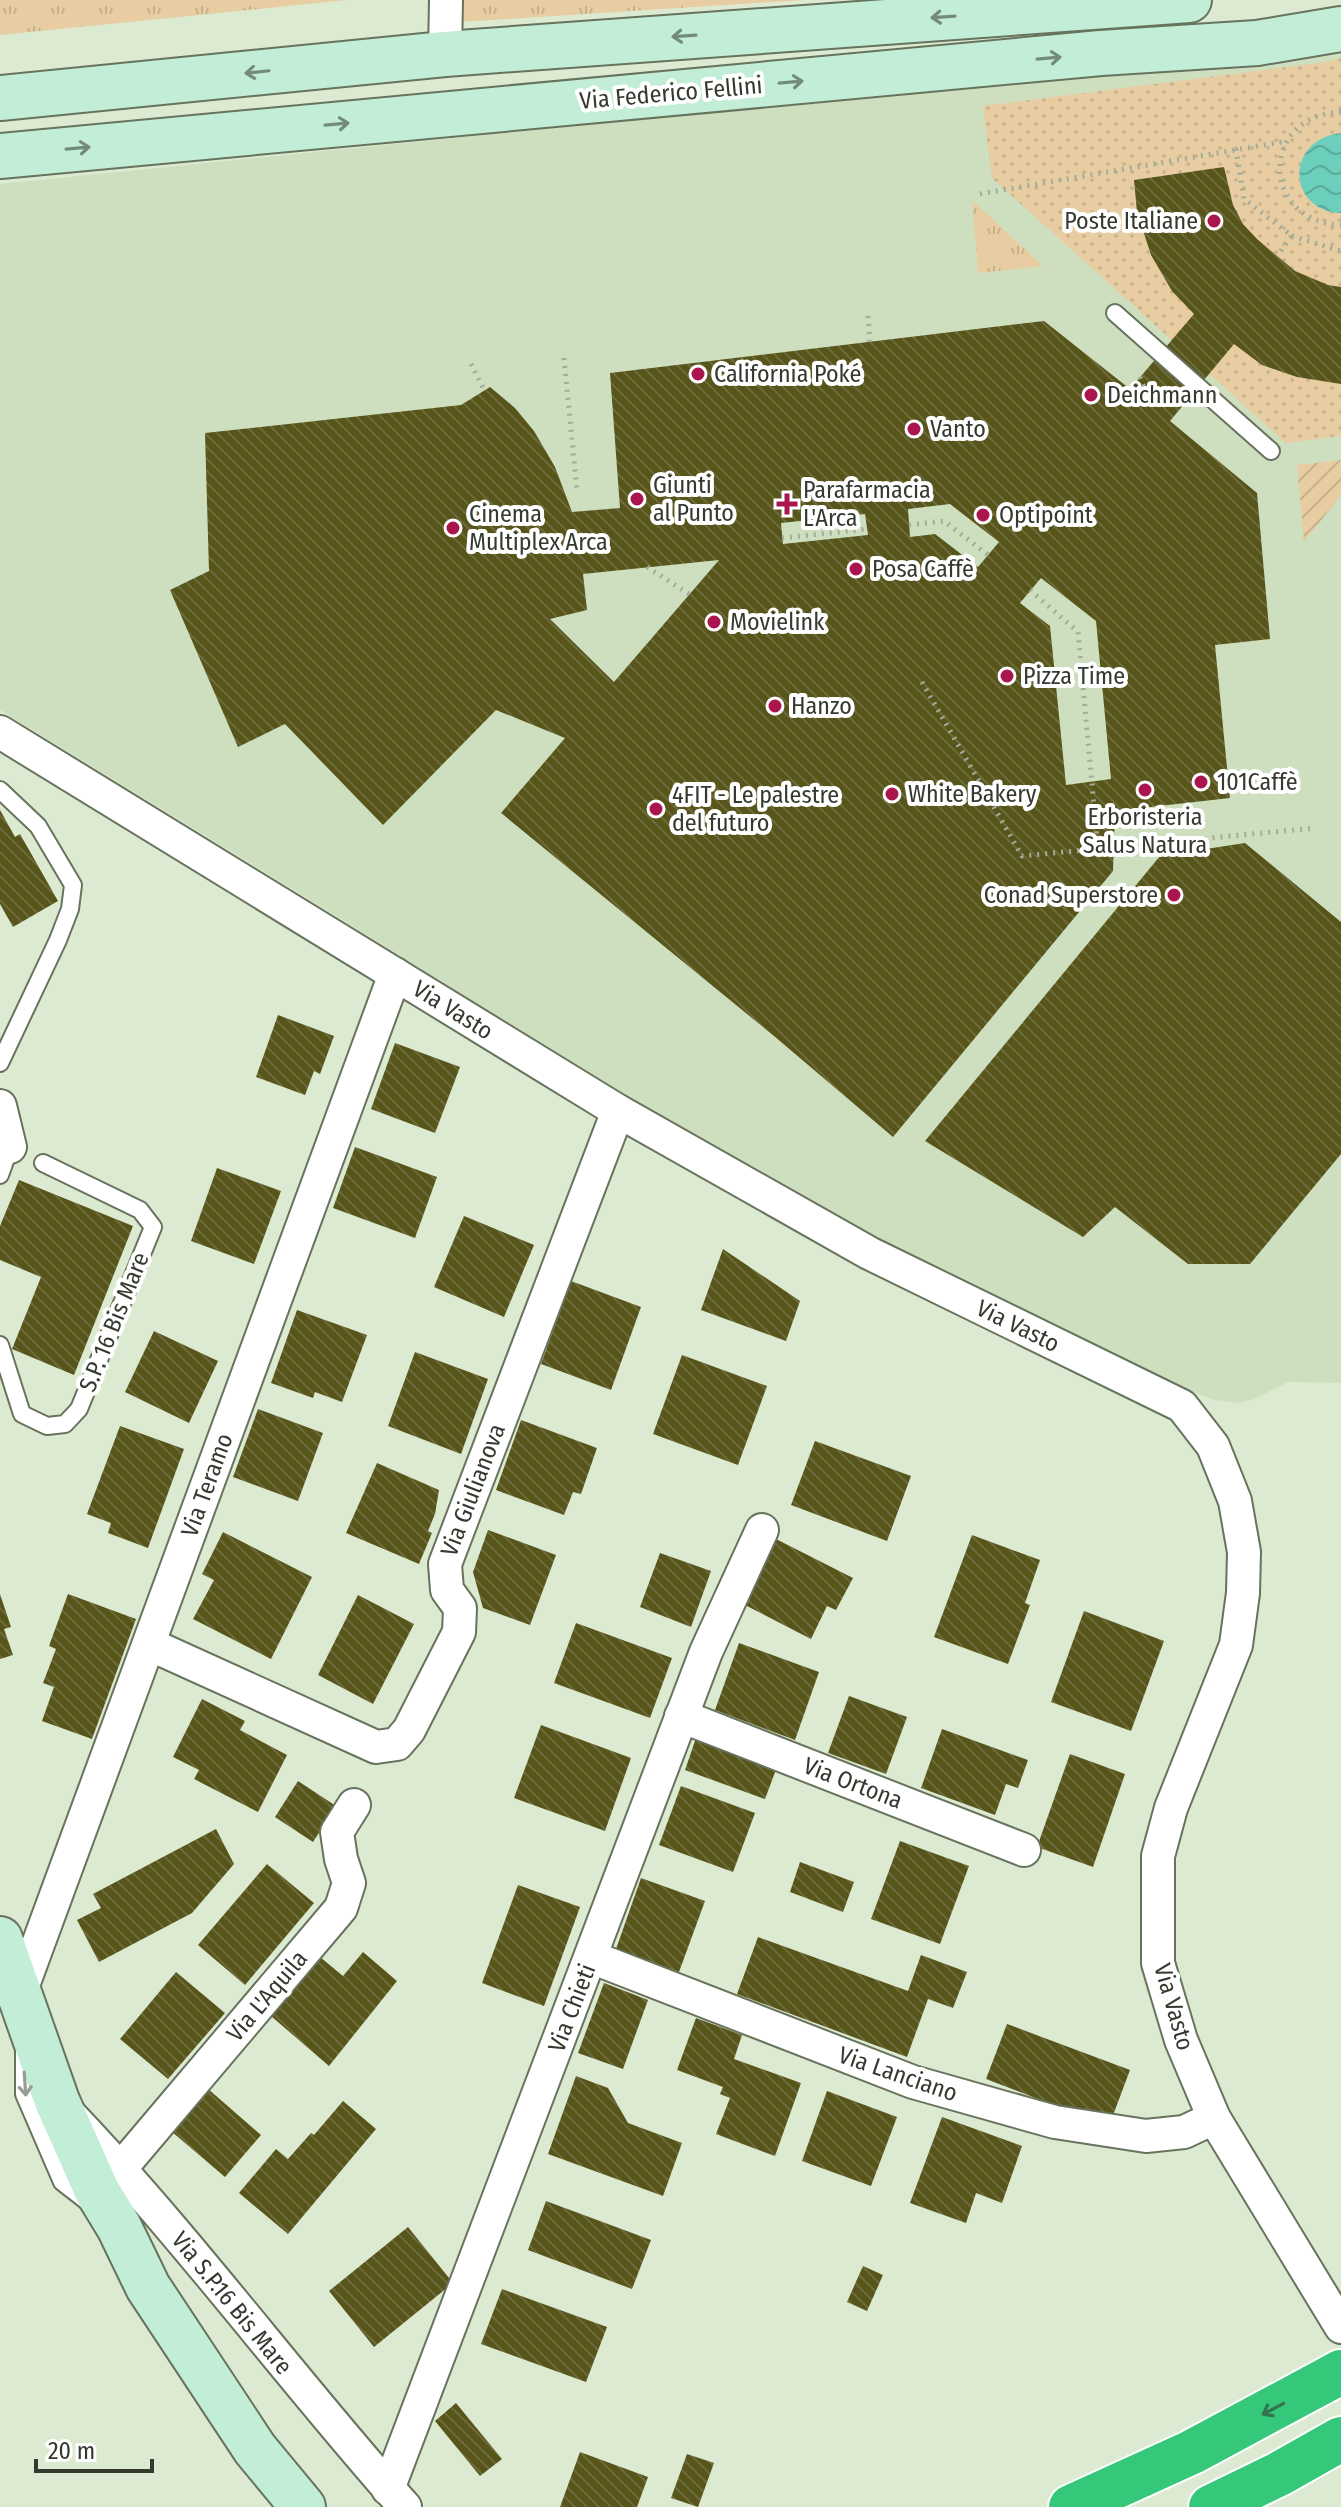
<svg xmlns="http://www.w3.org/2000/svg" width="1341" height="2507" viewBox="0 0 1341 2507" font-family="'Fira Sans Condensed',sans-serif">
<defs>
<pattern id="grass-tufts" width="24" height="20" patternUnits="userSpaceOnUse" patternTransform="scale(2)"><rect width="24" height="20" fill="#e7cda1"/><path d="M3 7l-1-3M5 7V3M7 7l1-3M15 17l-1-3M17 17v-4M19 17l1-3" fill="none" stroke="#c7b18b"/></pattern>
<pattern id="park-dots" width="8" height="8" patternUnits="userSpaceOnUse" patternTransform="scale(2)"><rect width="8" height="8" fill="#e7cda1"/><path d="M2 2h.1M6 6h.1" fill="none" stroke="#c7b18b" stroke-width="1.8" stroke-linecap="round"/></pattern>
<pattern id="garden-furrows" width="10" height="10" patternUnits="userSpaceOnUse" patternTransform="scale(2)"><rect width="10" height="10" fill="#e7cda1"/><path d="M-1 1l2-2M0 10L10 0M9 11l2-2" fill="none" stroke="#c7b18b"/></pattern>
<pattern id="water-waves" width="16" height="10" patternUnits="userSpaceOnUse" patternTransform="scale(2)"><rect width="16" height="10" fill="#6ccfbc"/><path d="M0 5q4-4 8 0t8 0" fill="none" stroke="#5aa999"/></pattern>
<pattern id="building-back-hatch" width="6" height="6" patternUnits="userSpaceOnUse" patternTransform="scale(2)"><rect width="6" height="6" fill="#58551b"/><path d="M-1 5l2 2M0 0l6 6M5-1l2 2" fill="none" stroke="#6d6b3c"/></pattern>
</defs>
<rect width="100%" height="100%" fill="#ddead2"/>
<polygon fill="#cedfc0" points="1341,53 1341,1383 1288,1382 1252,1400 1238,1403 1214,1400 1167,1381 902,1256 678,1130 343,920 0,710 0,184 592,124"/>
<g fill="url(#grass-tufts)">
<polygon points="0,0 347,0 0,35"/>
<polygon points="461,0 804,0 461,22"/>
<polygon points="972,200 1043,266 978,273"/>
</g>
<polygon fill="url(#park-dots)" points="1341,58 1341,436 1286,443 992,178 983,106 1326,62"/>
<polygon fill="url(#garden-furrows)" points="1341,460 1341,495 1304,542 1297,465"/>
<path fill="url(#water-waves)" d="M1341,133V213C1288,212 1283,140 1341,133Z"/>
<g fill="url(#building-back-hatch)" fill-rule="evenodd">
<path d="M1224,167L1233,205L1243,224L1257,239L1295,271L1328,285L1341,287V384L1297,377L1262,365L1234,344L1170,421L1257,493L1270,639L1215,645L1230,798L1115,811L1113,871L893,1137L774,1036L501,813L565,738L496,710L383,825L285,724L238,747L170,590L209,571L205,433L461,405L490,387L515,408L534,431L555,467L572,512L620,508L610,373L1044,321L1130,389L1194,314L1172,291L1151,255L1137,212L1134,180ZM950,504L999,542L978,567L935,534L910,537L908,509ZM865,514L868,535L783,544L781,523ZM719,560L614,682L550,619L587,610L583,574ZM1041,578L1096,621L1111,779L1066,785L1050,626L1020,603Z"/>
<polygon points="0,810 15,837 20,834 58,901 13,927 0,904"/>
<polygon points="1245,843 1341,922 1341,1154 1250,1264 1188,1264 1115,1207 1083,1237 925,1141 1160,856"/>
<polygon points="278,1015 334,1036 320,1074 314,1071 305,1095 256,1077"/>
<polygon points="395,1043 460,1067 435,1133 371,1109"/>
<polygon points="355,1147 437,1177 415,1238 333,1208"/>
<polygon points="217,1168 281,1191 254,1264 191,1241"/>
<polygon points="19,1180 133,1226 74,1375 12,1349 41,1277 0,1260 0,1226"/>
<polygon points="464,1216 534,1245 504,1317 434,1287"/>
<polygon points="723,1249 800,1301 786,1341 701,1310"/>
<polygon points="571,1281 641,1307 611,1390 541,1364"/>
<polygon points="297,1310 367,1335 342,1402 315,1392 313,1398 271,1383"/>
<polygon points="154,1331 218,1361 189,1423 125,1392"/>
<polygon points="415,1352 488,1379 461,1454 388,1426"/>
<polygon points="682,1355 767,1386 738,1465 653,1434"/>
<polygon points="258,1409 323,1433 298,1501 233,1477"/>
<polygon points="521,1420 597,1448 581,1494 573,1492 564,1515 496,1490"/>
<polygon points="120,1426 184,1449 148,1548 108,1533 111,1523 87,1514"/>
<polygon points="815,1441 911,1476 887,1541 791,1505"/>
<polygon points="377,1463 439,1490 435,1514 428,1531 432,1533 419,1564 346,1533"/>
<polygon points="488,1530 556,1555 530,1625 483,1608 473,1572"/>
<polygon points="223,1532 312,1577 271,1659 193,1619 214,1580 202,1574"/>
<polygon points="972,1535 1040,1560 1025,1603 1030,1605 1008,1664 934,1637"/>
<polygon points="776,1539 853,1578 836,1610 827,1606 811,1639 743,1604"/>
<polygon points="660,1553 711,1571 691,1627 640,1607"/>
<polygon points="0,1594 11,1627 4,1629 13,1655 0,1659"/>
<polygon points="68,1594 136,1619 92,1739 42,1721 54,1687 43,1683 56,1649 49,1646"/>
<polygon points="358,1595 414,1624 373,1704 318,1675"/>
<polygon points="1084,1611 1164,1641 1131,1731 1051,1702"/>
<polygon points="576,1623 672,1658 650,1718 554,1683"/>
<polygon points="739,1643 819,1672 795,1740 715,1710"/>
<polygon points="849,1696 907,1717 886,1774 828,1753"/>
<polygon points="202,1699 245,1721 240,1730 287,1755 258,1812 194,1779 199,1770 173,1757"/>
<polygon points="541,1725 631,1758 605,1831 514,1798"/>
<polygon points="942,1729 1028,1760 1018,1788 1006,1784 995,1815 921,1788"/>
<polygon points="696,1738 777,1767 765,1799 685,1770"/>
<polygon points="1070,1754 1125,1774 1093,1867 1037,1847"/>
<polygon points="298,1781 336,1806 313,1842 275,1817"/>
<polygon points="681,1786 755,1813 733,1872 659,1845"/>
<polygon points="216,1829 234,1864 192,1913 99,1962 77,1920 101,1908 93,1894"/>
<polygon points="900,1841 969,1866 940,1944 871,1919"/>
<polygon points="800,1862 854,1882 843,1912 790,1892"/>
<polygon points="267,1864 314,1903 245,1985 198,1945"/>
<polygon points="641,1878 705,1901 679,1972 616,1949"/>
<polygon points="518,1885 580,1907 544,2006 482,1983"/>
<polygon points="758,1937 908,1991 921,1955 967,1972 953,2008 928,1999 907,2057 737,1994"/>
<polygon points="363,1952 397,1981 329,2066 271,2016 320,1957 343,1976"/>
<polygon points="176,1972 225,2013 168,2079 120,2039"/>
<polygon points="604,1983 648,2000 623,2069 578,2053"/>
<polygon points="696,2018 742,2035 734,2059 801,2083 775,2156 716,2134 730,2098 720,2094 723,2087 677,2070"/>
<polygon points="1007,2024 1130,2070 1109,2126 986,2079"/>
<polygon points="576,2076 608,2088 628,2123 682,2143 663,2196 548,2154"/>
<polygon points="207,2088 261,2135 225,2177 171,2131"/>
<polygon points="827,2091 897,2117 871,2186 802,2161"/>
<polygon points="343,2101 376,2129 288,2234 239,2193 276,2149 288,2159 311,2133 314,2135"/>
<polygon points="942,2117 1022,2146 1002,2203 976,2193 966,2223 910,2203"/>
<polygon points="546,2201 651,2240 632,2289 528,2250"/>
<polygon points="408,2227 453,2283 374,2347 329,2291"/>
<polygon points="863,2266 883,2275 867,2311 847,2302"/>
<polygon points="502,2289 607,2327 586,2382 481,2344"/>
<polygon points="456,2403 502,2459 480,2476 435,2421"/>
<polygon points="580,2452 648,2477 637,2507 560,2507"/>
<polygon points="687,2454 714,2463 698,2507 671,2498"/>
</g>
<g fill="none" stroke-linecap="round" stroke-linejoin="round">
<g stroke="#68735d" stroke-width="20">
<g id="lane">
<polyline points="1115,313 1271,451"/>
<polyline points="0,790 38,826 73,885 70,909 58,940 0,1063"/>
<polyline points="0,1175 10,1147"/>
<polyline points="0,1345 22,1414 47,1426 65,1424 79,1409 153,1227 140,1210 43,1163"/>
<polyline points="24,2051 24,2094 62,2182 89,2203"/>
</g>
</g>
<g stroke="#68735d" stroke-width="36">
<g id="street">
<polyline points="445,54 446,0"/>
<polyline points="0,732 618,1111 869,1253 1182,1406 1213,1446 1235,1501 1244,1552 1243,1593 1236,1645 1171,1808 1158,1856 1158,1963 1181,2040 1214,2118 1341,2327"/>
<polyline points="0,1106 10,1147"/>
<polyline points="149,1644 376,1747 397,1744 409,1730 459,1632 460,1608 447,1590 445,1564 618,1111"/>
<polyline points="681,1716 1024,1850"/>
<polyline points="591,1957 913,2082 1055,2122 1146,2136 1184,2132 1214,2118"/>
<polyline points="19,1996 395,974"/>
<path d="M72,2117C190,2241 291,2379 405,2507"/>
<polyline points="121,2168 341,1908 349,1883 341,1859 337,1832 354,1805"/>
<polyline points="388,2489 706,1652 762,1530"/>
</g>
</g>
<g stroke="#68735d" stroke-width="48">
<g id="secondary">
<polyline points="0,98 445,54 1189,0"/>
<polyline points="0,156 1101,53 1257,43 1341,29"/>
<polyline points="0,1939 57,2101 97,2191 119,2227 148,2287 255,2449 303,2507"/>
</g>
</g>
<g stroke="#fff" stroke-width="48">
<g id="highway">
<polyline points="1071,2507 1192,2452 1341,2372"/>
<polyline points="1211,2507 1279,2474 1341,2439"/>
</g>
</g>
<g stroke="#a2ac99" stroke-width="5" stroke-dasharray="2 6" stroke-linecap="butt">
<path d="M1341,112C1261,114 1258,221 1341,225"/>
<polyline points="1236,149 1244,199 1292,236 1277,256"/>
<polyline points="980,194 1287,141"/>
<polyline points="1292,236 1341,251"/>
<polyline points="868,316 870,343"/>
<polyline points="564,358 577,491"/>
<polyline points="471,364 484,390"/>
<polyline points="1140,377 1150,403"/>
<polyline points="909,525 944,521 988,555"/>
<polyline points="782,538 867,529"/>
<polyline points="647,567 689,594"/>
<polyline points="1030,590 1078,632 1098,849"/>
<polyline points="922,682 1022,856 1315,828"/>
</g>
<use href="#lane" stroke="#fff" stroke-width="16"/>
<use href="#street" stroke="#fff" stroke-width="32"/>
<use href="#secondary" stroke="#c2eed7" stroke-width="44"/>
<use href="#highway" stroke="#35c87b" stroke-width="44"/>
</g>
<defs><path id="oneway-shaft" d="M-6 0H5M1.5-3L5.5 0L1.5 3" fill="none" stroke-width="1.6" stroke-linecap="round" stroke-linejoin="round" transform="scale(2)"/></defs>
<g stroke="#748b7b">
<use href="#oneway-shaft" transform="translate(943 17) rotate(176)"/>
<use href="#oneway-shaft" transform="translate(684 36) rotate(176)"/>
<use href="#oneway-shaft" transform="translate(1049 58) rotate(-5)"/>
<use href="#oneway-shaft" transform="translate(257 72) rotate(174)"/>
<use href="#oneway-shaft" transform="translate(791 82) rotate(-5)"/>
<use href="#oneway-shaft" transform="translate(337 124) rotate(-5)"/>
<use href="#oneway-shaft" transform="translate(78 148) rotate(-5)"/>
</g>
<use stroke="#9a9c98" href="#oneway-shaft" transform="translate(25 2084) rotate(86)"/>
<use stroke="#34734e" href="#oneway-shaft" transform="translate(1273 2409) rotate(152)"/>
<g fill="#a9154c" stroke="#fff" stroke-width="3">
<circle cx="1214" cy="221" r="8"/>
<circle cx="698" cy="374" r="8"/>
<circle cx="1091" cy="395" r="8"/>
<circle cx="914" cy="429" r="8"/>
<circle cx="637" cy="499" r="8"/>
<path d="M783 492h8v8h8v8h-8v8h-8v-8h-8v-8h8z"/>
<circle cx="983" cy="515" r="8"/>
<circle cx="453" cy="528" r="8"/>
<circle cx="856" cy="569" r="8"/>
<circle cx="714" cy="622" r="8"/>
<circle cx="1007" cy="676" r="8"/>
<circle cx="775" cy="706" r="8"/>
<circle cx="1201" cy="782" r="8"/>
<circle cx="1145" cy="790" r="8"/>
<circle cx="892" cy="794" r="8"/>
<circle cx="656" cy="809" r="8"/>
<circle cx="1174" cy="895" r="8"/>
</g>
<g text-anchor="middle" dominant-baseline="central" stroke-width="8" stroke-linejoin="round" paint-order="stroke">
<g font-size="24" fill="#343a30" stroke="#fff">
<text transform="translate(671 93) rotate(-5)">Via Federico Fellini</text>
<text transform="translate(453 1010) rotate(32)">Via Vasto</text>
<text transform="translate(114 1322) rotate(-68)">S.P. 16 Bis Mare</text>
<text transform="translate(1018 1326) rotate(26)">Via Vasto</text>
<text transform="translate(207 1485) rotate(-70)">Via Teramo</text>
<text transform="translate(473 1490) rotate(-69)">Via Giulianova</text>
<text transform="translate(853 1783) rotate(21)">Via Ortona</text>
<text transform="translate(267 1996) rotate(-50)">Via L'Aquila</text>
<text transform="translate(1174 2007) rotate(74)">Via Vasto</text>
<text transform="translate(572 2008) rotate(-69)">Via Chieti</text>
<text transform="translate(898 2074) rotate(19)">Via Lanciano</text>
<text transform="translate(232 2303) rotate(51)">Via S.P.16 Bis Mare</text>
</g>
<g font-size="24" fill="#343a30" stroke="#fff" text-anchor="start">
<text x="1198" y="221" text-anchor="end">Poste Italiane</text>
<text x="714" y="374">California Poké</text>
<text x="1107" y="395">Deichmann</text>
<text x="930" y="429">Vanto</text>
<text x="653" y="485">Giunti<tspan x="653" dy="28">al Punto</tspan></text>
<text x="803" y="490">Parafarmacia<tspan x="803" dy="28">L'Arca</tspan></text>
<text x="469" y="514">Cinema<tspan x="469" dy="28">Multiplex Arca</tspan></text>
<text x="999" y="515">Optipoint</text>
<text x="872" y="569">Posa Caffè</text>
<text x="730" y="622">Movielink</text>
<text x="1023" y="676">Pizza Time</text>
<text x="791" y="706">Hanzo</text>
<text x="1217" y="782">101Caffè</text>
<text x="908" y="794">White Bakery</text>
<text x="672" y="795">4FIT - Le palestre<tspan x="672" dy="28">del futuro</tspan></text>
<text x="1145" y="817" text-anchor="middle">Erboristeria<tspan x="1145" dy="28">Salus Natura</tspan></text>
<text x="1158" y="895" text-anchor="end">Conad Superstore</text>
</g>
</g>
<path d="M36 2459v12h116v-12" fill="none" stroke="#343a30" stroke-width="4"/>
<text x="48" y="2459" font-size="24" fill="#343a30" stroke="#ffffff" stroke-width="6" paint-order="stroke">20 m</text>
</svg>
